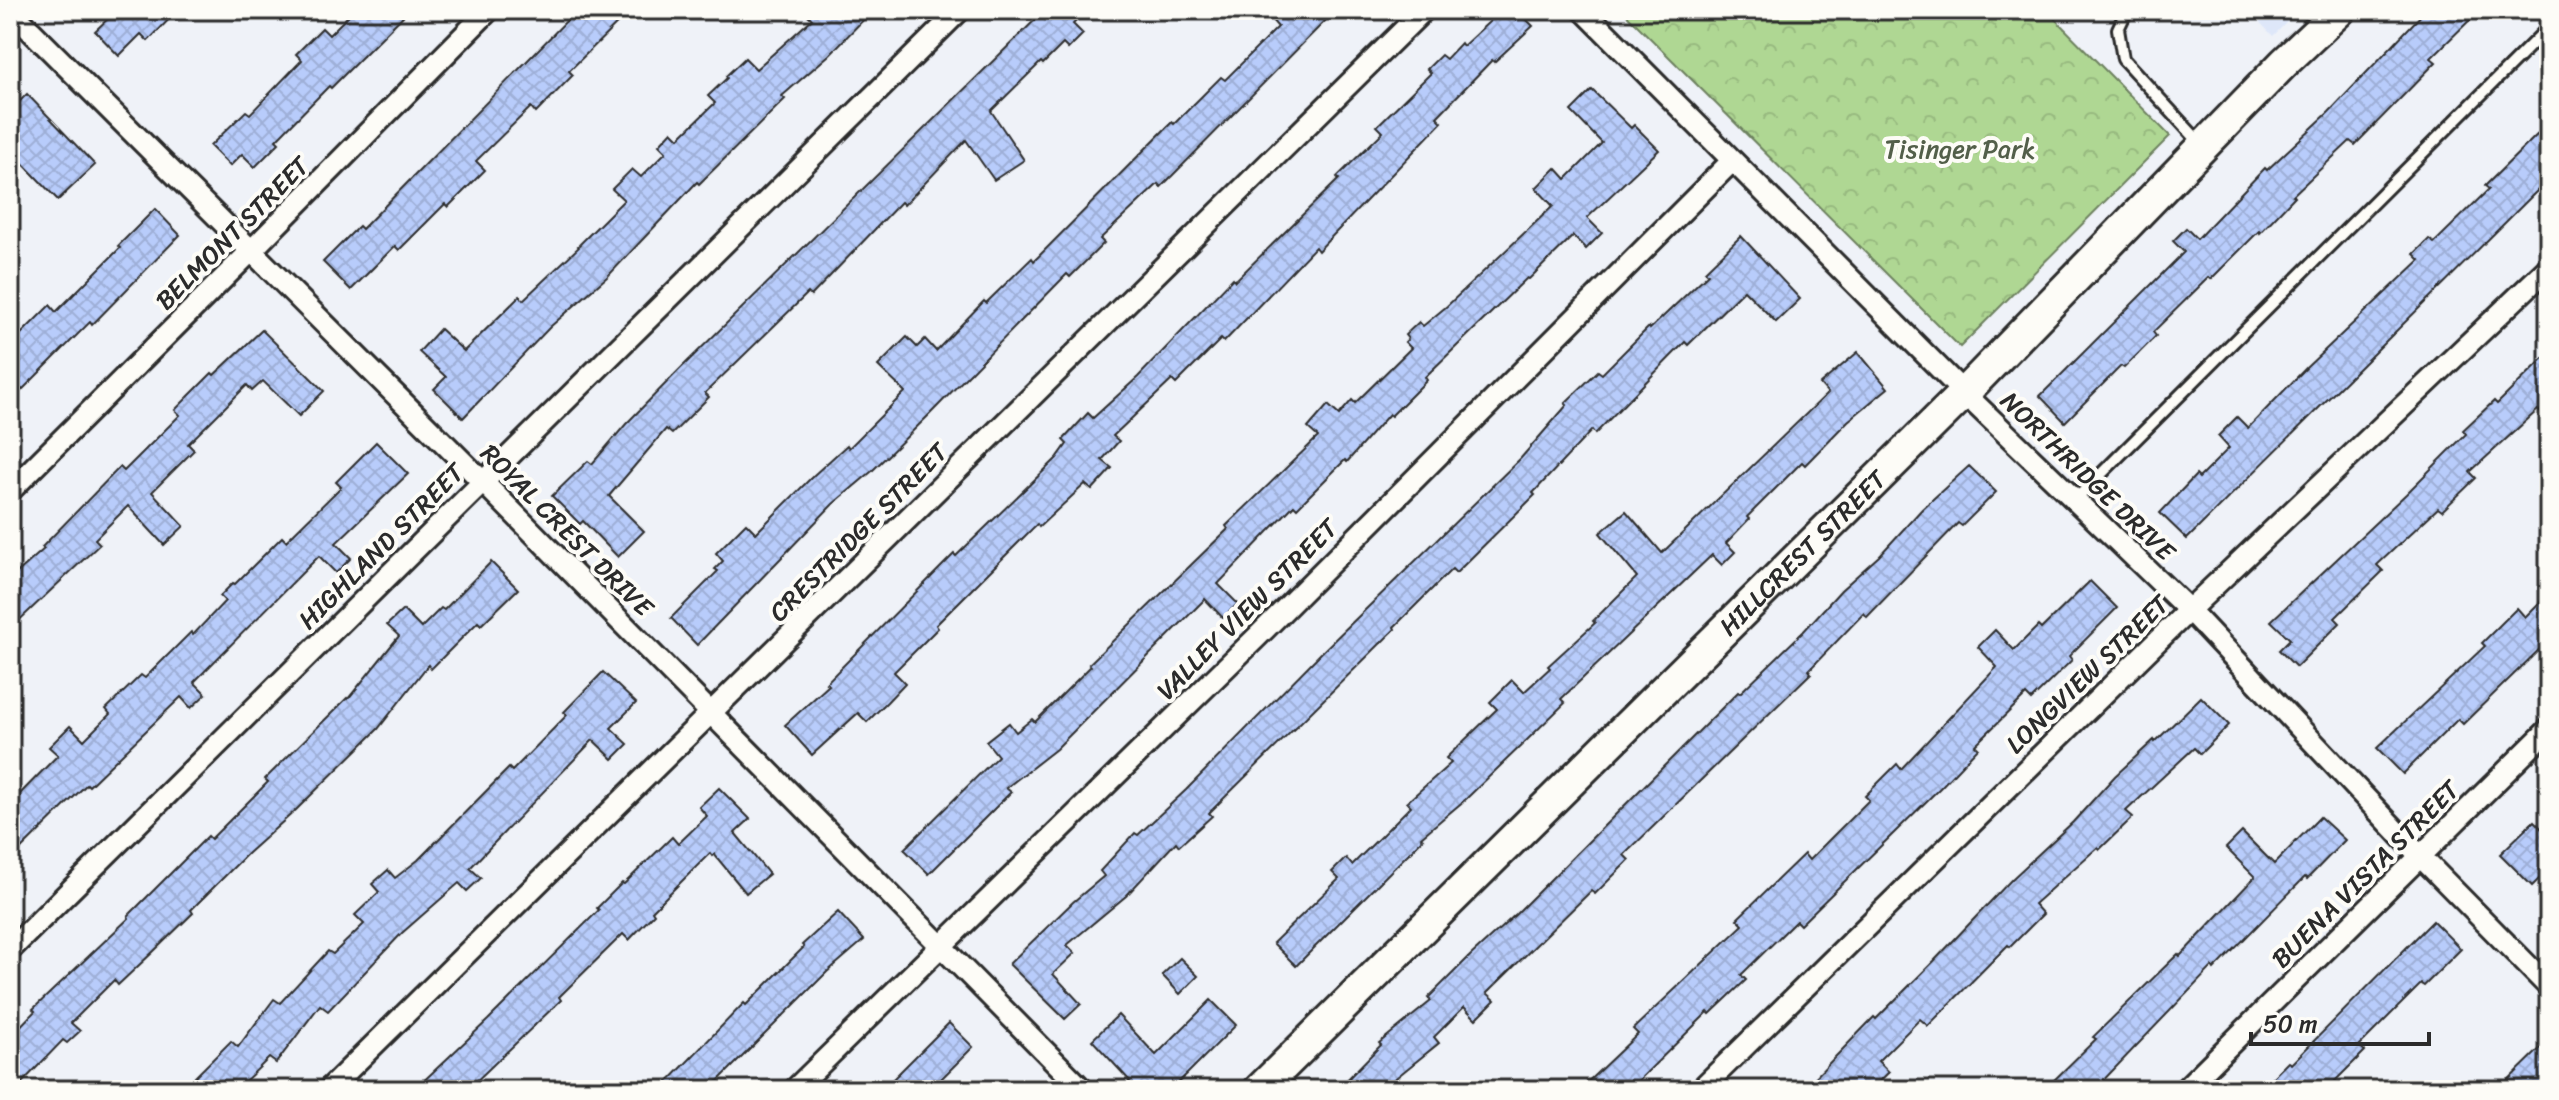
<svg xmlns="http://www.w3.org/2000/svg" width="2559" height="1100" viewBox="0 0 2559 1100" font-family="Sriracha,sans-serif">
<defs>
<pattern id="park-crowns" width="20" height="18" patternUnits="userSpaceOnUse" patternTransform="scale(2)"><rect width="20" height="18" fill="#afd793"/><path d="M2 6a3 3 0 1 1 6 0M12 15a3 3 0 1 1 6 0" fill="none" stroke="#97b97f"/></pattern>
<pattern id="building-cross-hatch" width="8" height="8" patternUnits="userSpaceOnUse" patternTransform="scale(2)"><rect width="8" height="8" fill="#b8ccfb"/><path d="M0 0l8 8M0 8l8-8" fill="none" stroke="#9eafd7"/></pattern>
</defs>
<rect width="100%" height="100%" fill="#eff2f8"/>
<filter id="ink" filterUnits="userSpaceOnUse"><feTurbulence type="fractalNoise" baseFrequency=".0125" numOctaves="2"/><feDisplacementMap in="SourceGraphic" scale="16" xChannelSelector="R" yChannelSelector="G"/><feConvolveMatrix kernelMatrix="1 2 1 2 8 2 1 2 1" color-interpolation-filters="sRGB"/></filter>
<g filter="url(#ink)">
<polygon fill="#dee7f9" points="2248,10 2299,10 2273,36"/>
<polygon fill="url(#park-crowns)" stroke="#6d815f" stroke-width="2" points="1622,10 2060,10 2053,17 2170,136 1960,347"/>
<g fill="url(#building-cross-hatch)" stroke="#2b2b2b" stroke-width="2">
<polygon points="117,10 178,10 148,41 141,34 119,56 95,31"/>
<polygon points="354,10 409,10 331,88 329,86 276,140 279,143 255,167 242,154 230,166 210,146 246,111 250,114 302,60 296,54 322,28 329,35"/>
<polygon points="577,10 631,10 569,71 573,75 536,113 531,107 476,161 485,170 448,207 445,204 399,250 395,246 351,290 323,262 359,226 362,229"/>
<polygon points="803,10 873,10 829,55 782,96 785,99 699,184 697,182 608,276 550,327 463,418 434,389 446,377 419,352 440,329 464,351 520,296 523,300 579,247 578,246 624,200 612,189 632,169 641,177 666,152 659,145 672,131 679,138 715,103 708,96 727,78 726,76 745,58 756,69 812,19"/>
<polygon points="1045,10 1088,10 1073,24 1083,34 1068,49 1063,44 1043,64 1041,62 991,111 1024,160 994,180 966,140 904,205 901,202 811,296 808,293 705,393 709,397 672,434 666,429 609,496 644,531 618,557 583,521 580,524 552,496 588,461 592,464 626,424 680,369"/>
<polygon points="1263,10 1336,10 1161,187 1158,184 1100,239 1104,243 1070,277 1067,274 929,415 871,472 833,504 697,645 671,618 718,571 715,569 723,561 716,553 746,523 756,533 814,475 847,445 849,448 905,392 878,366 907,337 917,347 925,339 936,351 984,301 986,303 1032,258 1034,261 1172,122 1174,124 1221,77 1225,80 1278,27"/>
<polygon points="1502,10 1517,10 1533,26 1494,62 1492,60 1437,117 1442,122 1318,251 1315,247 1224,342 1221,339 1176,384 1172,380 1113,436 1119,441 1102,460 1112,468 1092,490 1085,484 1039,527 1037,524 936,625 938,628 894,672 905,683 887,702 867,722 858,713 812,755 785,725 829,685 826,683 954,554 956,556 1057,458 1067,444 1063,440 1088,413 1093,418 1138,377 1233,278 1235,281 1339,179 1337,177 1383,132 1377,126 1431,73 1427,69 1441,55 1446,59 1461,43 1463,46"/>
<polygon points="2426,10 2480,10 2431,58 2436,62 2355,145 2350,141 2293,195 2295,196 2260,233 2259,231 2211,279 2209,277 2153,332 2156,336 2124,368 2121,366 2065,422 2040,396 2184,252 2173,241 2186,228 2197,239 2265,168 2267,170 2329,112"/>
<polygon points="1592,90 1631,128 1634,125 1659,150 1587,218 1602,233 1586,249 1573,236 1529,279 1527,278 1425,377 1427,380 1391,416 1389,414 1347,462 1345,460 1297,508 1294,505 1218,584 1238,604 1223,618 1205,599 1056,749 1006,788 1011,792 929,874 904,849 998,756 986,741 1009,723 1016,732 1032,719 1035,722 1091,666 1089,664 1228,529 1226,526 1318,437 1308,428 1328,405 1339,415 1352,400 1355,403 1411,348 1405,342 1408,339 1405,335 1419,322 1423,326 1447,306 1553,206 1536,188 1556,168 1566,179 1602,143 1571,111"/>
<polygon points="27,94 95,165 58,200 10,150 10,111"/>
<polygon points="2549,123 2549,179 2187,539 2160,513 2196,475 2199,478 2229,448 2218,436 2237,417 2248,428 2306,368 2420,260 2414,254 2429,239 2434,243 2489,189 2485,186"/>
<polygon points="155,209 180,235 92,325 90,322 10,402 10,345 50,305 56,312 120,248 118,246"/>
<polygon points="1741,236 1800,299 1776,322 1744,290 1688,345 1685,342 1595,434 1592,430 1533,493 1535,495 1456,573 1452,569 1394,627 1395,629 1209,813 1212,816 1179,846 1176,842 1126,896 1067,945 1075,953 1053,974 1081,1004 1065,1019 1009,964 1073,902 1104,876 1100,871 1135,833 1138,835 1186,790 1324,650 1521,458 1567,405 1565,403 1598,371 1602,374 1649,327 1650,329 1708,274 1705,271"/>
<polygon points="262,330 324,391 299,416 263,381 252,391 247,385 188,444 194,450 152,492 184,526 164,545 128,506 95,539 100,544 10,629 10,579 44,549 42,547 120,467 124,471 180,415 175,410 212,373 214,375"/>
<polygon points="1858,352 1888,388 1848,421 1805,465 1802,462 1747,517 1749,519 1726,543 1735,552 1722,565 1712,555 1561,699 1565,703 1528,739 1466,799 1421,837 1423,839 1296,966 1273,943 1339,879 1332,872 1346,858 1352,865 1411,806 1407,802 1451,763 1446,758 1497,709 1490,702 1512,680 1524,692 1550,668 1548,666 1595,623 1593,621 1637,577 1600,533 1626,511 1662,553 1828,393 1820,384"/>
<polygon points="2549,353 2549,421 2538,410 2470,472 2476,478 2442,511 2438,508 2377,565 2383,571 2335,618 2340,623 2296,667 2279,650 2290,639 2271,621 2406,494 2466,434 2463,430 2494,401 2497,404"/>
<polygon points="376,442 408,474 336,543 351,558 336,573 319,556 194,682 206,694 191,708 181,697 89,786 87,784 10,860 10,804 58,755 49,747 70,726 84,740 110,714 106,709 141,675 145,678 191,632 193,635 225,601 220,596 233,583 235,584 282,537 286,541 341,487 336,482"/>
<polygon points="1969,466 1996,492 1962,526 1958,523 1867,617 1864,613 1809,670 1811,673 1624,855 1629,860 1595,894 1591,891 1487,993 1495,1000 1476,1019 1464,1007 1434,1037 1439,1043 1392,1081 1400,1090 1337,1090 1381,1045 1379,1043 1431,1001 1428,998 1470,956 1516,914 1738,692 1740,693 1803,632 1841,590 1879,556 1922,509"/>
<polygon points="491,562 518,589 481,625 478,622 431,669 428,665 378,729 296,810 248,853 191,910 193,913 153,952 118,985 114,980 71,1023 80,1031 67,1043 63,1040 15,1090 10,1090 10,1037 35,1011 33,1009 129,918 128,916 208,836 211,839 268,782 265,779 347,698 348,699 399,636 387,625 403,610 421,628 441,608 444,610"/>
<polygon points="2090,581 2117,608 2069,656 2072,660 2031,700 2026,695 1975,745 1978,748 1940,788 1800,925 1796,921 1741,975 1746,980 1710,1014 1708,1012 1629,1090 1579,1090 1638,1034 1633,1029 1743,925 1737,919 1804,854 1809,860 1869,800 1865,796 1897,764 1901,769 1997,667 1978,647 1995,630 2014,650 2038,626 2041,629"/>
<polygon points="2549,593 2549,640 2463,724 2458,719 2403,774 2377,748 2485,646 2482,643 2517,608 2525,617"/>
<polygon points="603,672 636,703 611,728 628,744 613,759 593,740 470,868 481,878 467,891 459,883 402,933 328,1011 320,1005 276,1063 269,1058 236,1090 182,1090 231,1041 238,1047 274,999 280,1003 328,951 333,954 364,924 355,915 379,892 372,884 388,870 395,878 418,860 509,768 512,771 567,715 564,712"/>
<polygon points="2201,697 2229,725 2200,754 2194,748 2126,811 2133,817 2100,849 2098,847 2034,904 2043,914 2010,947 2008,945 1928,1026 1920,1019 1878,1061 1889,1072 1871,1090 1803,1090 1874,1017 1876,1019 1934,961 2012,879 2073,822 2115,776 2154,740 2155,742"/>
<polygon points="719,788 750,819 735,833 769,874 746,893 714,854 712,856 710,853 652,911 654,914 629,940 623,934 559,997 561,1000 467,1090 414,1090 488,1020 599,910 597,908 622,883 624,884 672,837 678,844 707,816 699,807"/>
<polygon points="2320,817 2345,840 2307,879 2305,877 2214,970 2212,967 2094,1090 2044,1090 2096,1039 2093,1037 2178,954 2180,956 2255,877 2226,848 2242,832 2274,864"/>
<polygon points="2534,821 2549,836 2549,869 2532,886 2500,854"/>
<polygon points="838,912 864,940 827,972 709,1090 660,1090 744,1003 746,1005 804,947 802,945"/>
<polygon points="2433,921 2461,949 2424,986 2421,984 2359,1046 2365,1051 2326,1090 2260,1090 2288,1062 2291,1064"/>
<polygon points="1180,958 1198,976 1180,994 1162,975"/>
<polygon points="1211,1000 1236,1025 1187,1074 1170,1090 1120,1090 1130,1081 1092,1040 1118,1015 1156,1055"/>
<polygon points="949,1023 973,1047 930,1090 882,1090"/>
<polygon points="2549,1040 2549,1090 2498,1090"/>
</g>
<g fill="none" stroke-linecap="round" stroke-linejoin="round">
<g stroke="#2b2b2b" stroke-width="16">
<g id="lane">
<polyline points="2127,10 2118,29 2123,59 2202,145"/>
<polyline points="2075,500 2549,27"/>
</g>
</g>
<g stroke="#2b2b2b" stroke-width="26">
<g id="street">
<polyline points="10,10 483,482 1083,1090"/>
<polyline points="1583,10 1964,393 2189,610 2420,856 2549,987"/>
<polyline points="10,491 251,251 489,10"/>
<polyline points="10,950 960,10"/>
<polyline points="328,1090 1424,10"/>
<polyline points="794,1090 1258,636 1732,161"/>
<polyline points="1700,1090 2189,610 2549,267"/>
<polyline points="2184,1090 2549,729"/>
</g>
</g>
<g stroke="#2b2b2b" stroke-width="36">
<g id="secondary">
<path id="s1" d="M1259,1090L1964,393L2284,63L2340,10"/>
</g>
</g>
<use href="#lane" stroke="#fdfcf7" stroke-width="10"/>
<use href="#street" stroke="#fdfcf7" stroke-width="20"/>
<use href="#secondary" stroke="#fdfcf7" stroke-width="30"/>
</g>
</g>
<g text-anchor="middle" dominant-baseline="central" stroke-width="8" stroke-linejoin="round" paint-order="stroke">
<g font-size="26" fill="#535f4a" stroke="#fdfcf7">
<text x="1960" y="149">Tisinger Park</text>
</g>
<g font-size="26" fill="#2b2b2b" stroke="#fdfcf7">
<text transform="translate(232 233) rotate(-45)">BELMONT STREET</text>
<text transform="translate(2088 476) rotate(44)">NORTHRIDGE DRIVE</text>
<text transform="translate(567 530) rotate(45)">ROYAL CREST DRIVE</text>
<text transform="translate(858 532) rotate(-45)">CRESTRIDGE STREET</text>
<text transform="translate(381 546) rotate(-45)">HIGHLAND STREET</text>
<text stroke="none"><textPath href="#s1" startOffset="764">HILLCREST STREET</textPath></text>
<text transform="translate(1247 609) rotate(-45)">VALLEY VIEW STREET</text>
<text transform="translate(2087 674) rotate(-44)">LONGVIEW STREET</text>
<text transform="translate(2365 874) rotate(-45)">BUENA VISTA STREET</text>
</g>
</g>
<rect width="2559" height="1100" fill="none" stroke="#fdfcf7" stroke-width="40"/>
<rect x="20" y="20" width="2519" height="1060" fill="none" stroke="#2b2b2b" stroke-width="3" filter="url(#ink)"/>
<path d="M2251 1032v12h178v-12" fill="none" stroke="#2b2b2b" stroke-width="4"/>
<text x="2263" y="1032" font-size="24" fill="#2b2b2b" stroke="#fdfcf7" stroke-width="6" paint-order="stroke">50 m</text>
</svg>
